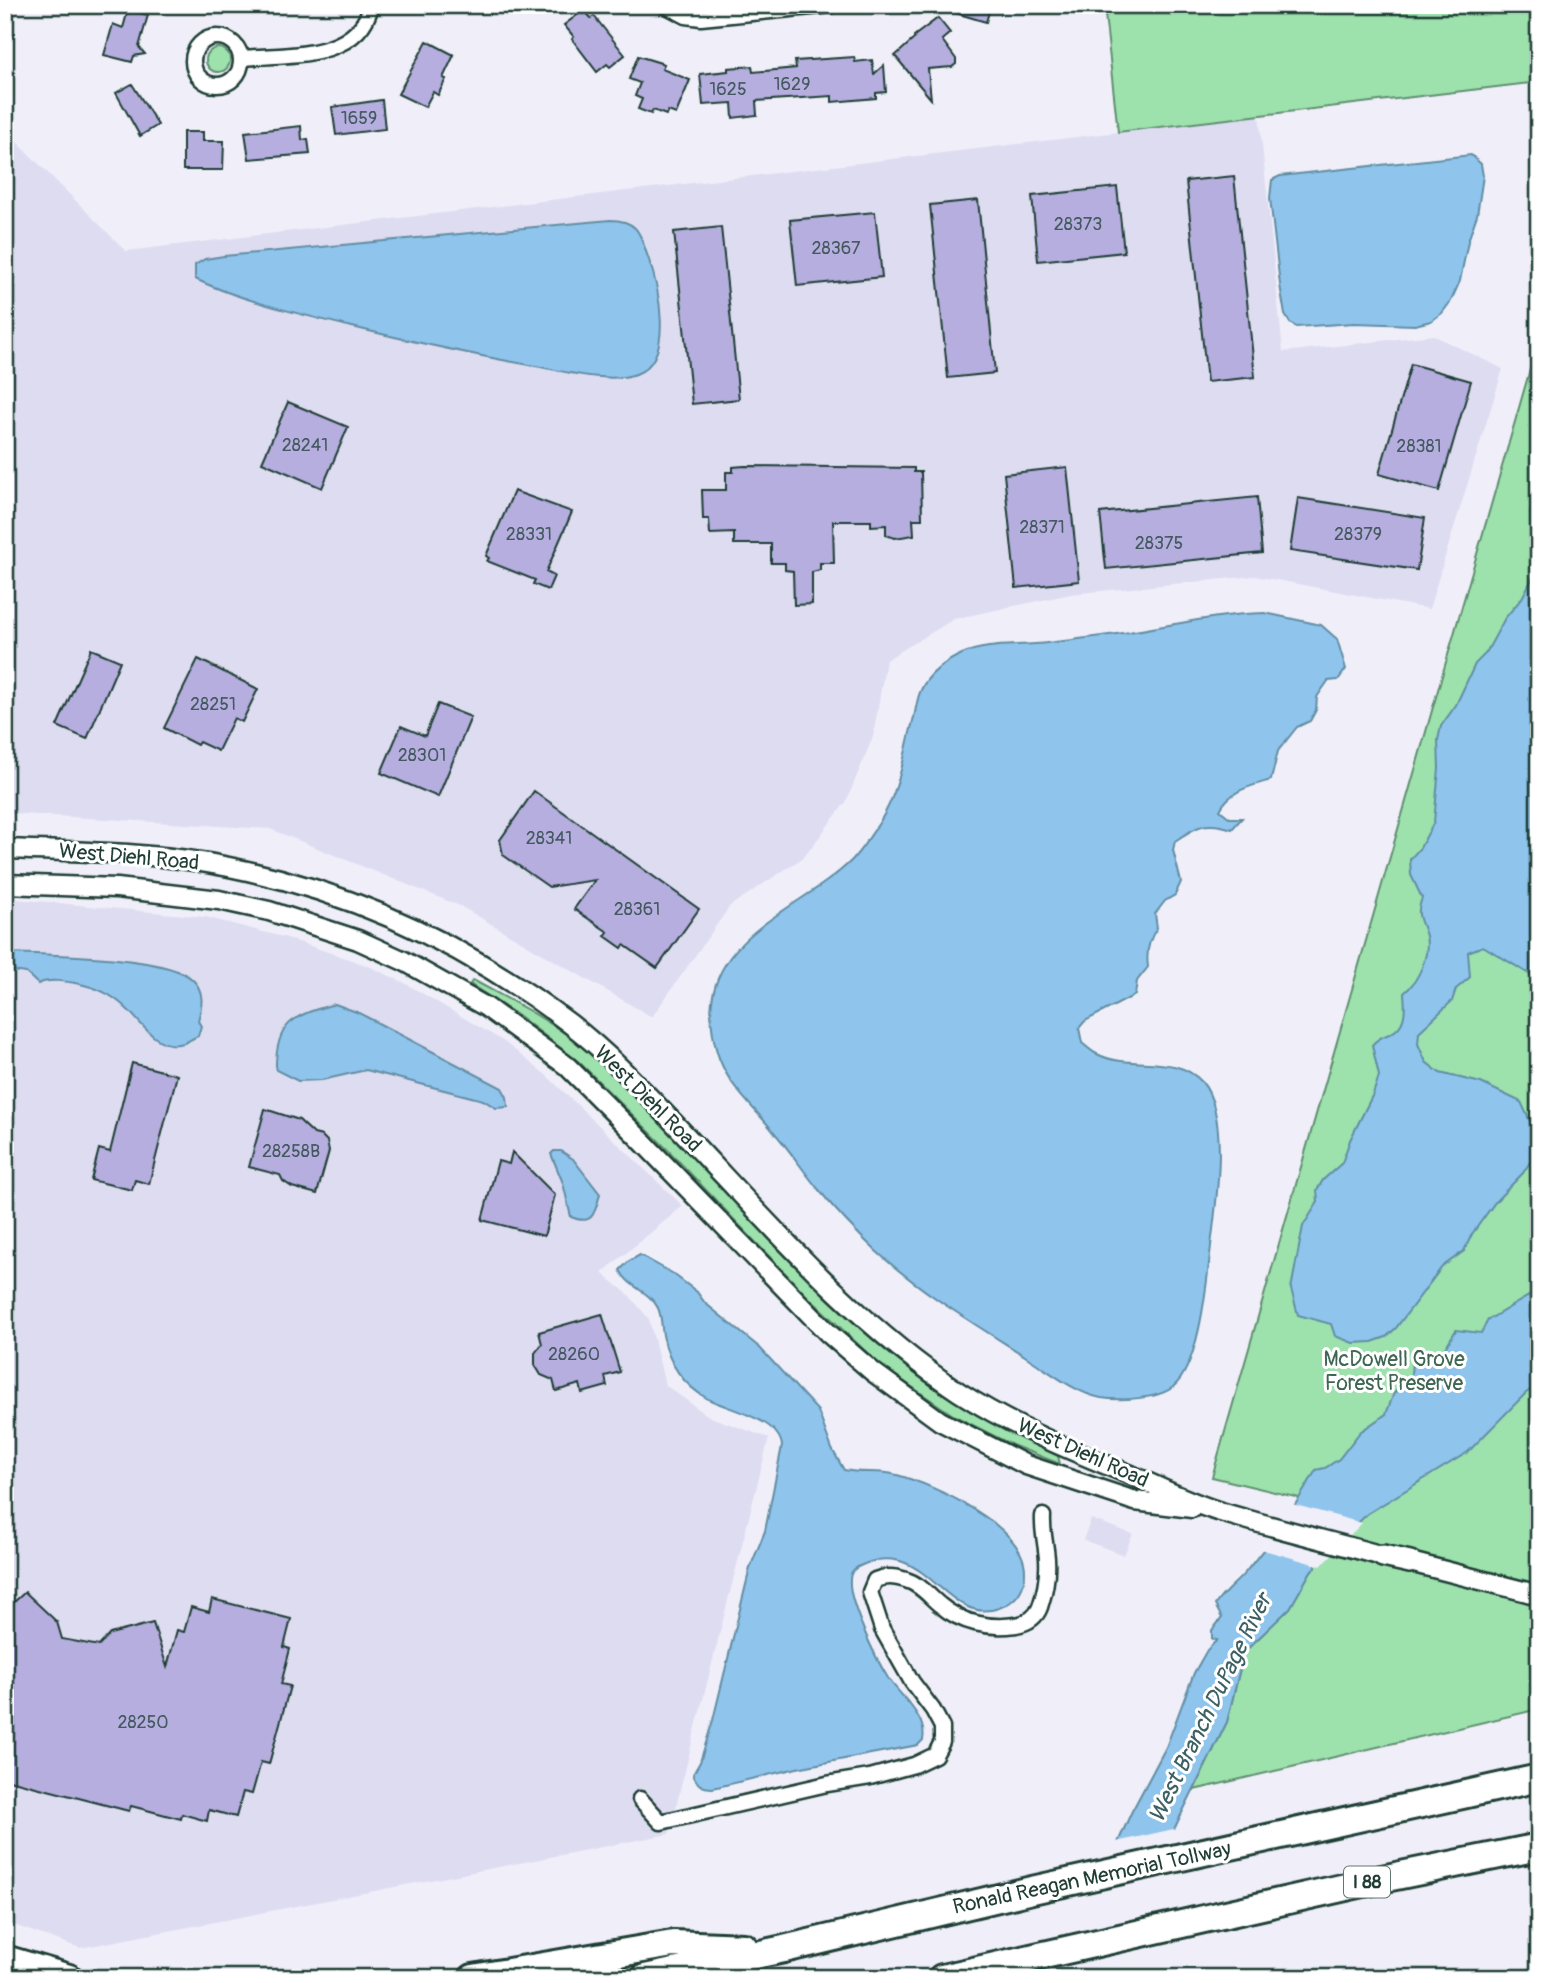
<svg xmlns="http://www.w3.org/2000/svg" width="1544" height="1983" viewBox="0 0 1544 1983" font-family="Pangolin,sans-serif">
<rect width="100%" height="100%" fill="#f0eff9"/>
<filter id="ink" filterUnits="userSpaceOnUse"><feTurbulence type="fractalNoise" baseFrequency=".0143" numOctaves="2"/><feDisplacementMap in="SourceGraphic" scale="14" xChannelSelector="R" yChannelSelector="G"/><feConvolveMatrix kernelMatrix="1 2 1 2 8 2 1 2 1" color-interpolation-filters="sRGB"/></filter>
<g filter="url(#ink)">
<g fill="#dedcf1">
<polygon points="1259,115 1283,352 1433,335 1503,369 1429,609 1255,576 1071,594 954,619 886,660 873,737 846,802 804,857 730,906 652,1017 460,906 270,829 5,813 5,130 126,251"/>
<polygon points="5,898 205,917 287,938 366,965 403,982 503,1041 545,1074 683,1206 602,1273 629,1295 649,1319 665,1385 710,1417 769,1438 669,1834 80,1948 5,1922"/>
<polygon points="1091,1519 1133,1534 1124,1555 1083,1540"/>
</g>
<g fill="#9de1ad" stroke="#5e8f70" stroke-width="2">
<polygon points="1104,5 1539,5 1539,82 1118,132"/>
<circle cx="218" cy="60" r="12"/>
<polygon points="1539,338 1539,1709 1194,1790 1227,1722 1244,1652 1290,1608 1311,1571 1366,1514 1212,1477"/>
<path d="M473,980C511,1001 552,1021 586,1049C611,1068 632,1093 655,1116C731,1192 801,1276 883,1347C935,1392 997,1425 1058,1456L1060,1464L1012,1445L953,1415L880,1365L804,1293L669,1151L579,1062L519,1016L470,984Z"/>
</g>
<g fill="#8fc4ed" stroke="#628ea3" stroke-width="2">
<polygon points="1471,155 1481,164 1483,176 1477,215 1468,241 1460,281 1451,301 1442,313 1431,321 1415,325 1354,323 1296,327 1290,323 1285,315 1280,285 1270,198 1272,180 1280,176"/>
<path d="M610,220C619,220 628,221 635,228C642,235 644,247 648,257C658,285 676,359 636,374C609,384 563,371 535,366C472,355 410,341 348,326C296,313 243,301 195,279V265L205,259L224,256Z"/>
<path d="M1539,482V980L1483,946L1468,952L1470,977L1456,989L1452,1001L1419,1032L1418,1044L1426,1062L1440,1073L1481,1083L1521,1102L1536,1134V1153L1523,1173L1496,1201L1472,1234L1464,1251L1442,1267L1396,1328L1386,1337L1372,1342L1353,1343L1335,1336L1331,1324L1298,1315L1291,1289L1303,1226L1318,1202L1317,1190L1323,1180L1342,1163L1350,1140L1373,1094L1379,1076L1372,1045C1381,1034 1388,1037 1396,1030C1407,1021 1405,1005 1404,993C1419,981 1430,954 1426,936C1421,918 1415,917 1422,898L1411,875L1410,859L1420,848L1434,822L1439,768L1438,740L1441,726L1456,705L1475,664L1486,653L1505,618L1522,598L1533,577L1530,512Z"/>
<path d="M1265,613L1321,625L1337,639L1346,669L1338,680L1328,681L1317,697L1316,710L1310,721L1297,727L1278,751L1271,780C1251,786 1230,790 1220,810L1230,818H1242L1232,829C1206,820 1197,826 1175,841L1173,850L1181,882L1175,895L1165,901L1155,914L1157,928C1148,940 1146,952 1148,967L1137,981L1135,995L1085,1021L1079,1028L1082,1043C1086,1046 1092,1052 1097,1054C1130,1071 1175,1052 1202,1082C1230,1115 1216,1204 1211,1246C1207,1280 1200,1365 1173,1387C1159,1399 1119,1401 1101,1398C1075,1393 1050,1372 1028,1358C976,1325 922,1293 876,1251C856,1232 836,1211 819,1190C803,1171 790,1150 773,1131C756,1110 733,1090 722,1065C714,1048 709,1020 712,1001C721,930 806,906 852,860C862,849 871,835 879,823C900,791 904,753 914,717C916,709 917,698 921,690C928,674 946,661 962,654C985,644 1011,646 1035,644C1060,642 1085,638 1109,635C1161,628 1213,614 1265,613Z"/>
<path d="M5,953C43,955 168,955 193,980C205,992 202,1005 198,1021L201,1026L198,1036C193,1038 188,1042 184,1043C157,1051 143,1024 127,1009C112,994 96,987 75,983C63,981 49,979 38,984L26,973L5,970Z"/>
<path d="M335,1004L359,1013L502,1088L507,1097L508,1107L496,1108L483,1100L366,1070L322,1080L298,1081L276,1070C275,1022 294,1015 335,1004Z"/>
<path d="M554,1151H561L573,1159L600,1194C595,1213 593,1226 571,1217L563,1183L551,1154Z"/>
<path d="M640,1255L672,1273L697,1292L705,1303L760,1348L818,1411L832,1449L844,1470C862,1474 879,1470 897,1475C935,1485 1026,1527 1025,1572C1025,1590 1015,1602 999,1608C945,1627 927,1536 862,1565C855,1568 850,1571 850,1580C848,1601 876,1659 888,1678C900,1696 928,1717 923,1740L918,1745L797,1768L713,1788C702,1788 697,1785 693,1774L700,1762L713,1720L750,1568L765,1531L782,1446C779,1419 730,1410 708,1399C683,1385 668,1362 663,1335C661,1325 662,1317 658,1308C650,1291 627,1287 620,1270L629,1261Z"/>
<path d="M1539,1290V1385L1526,1393L1468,1452L1367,1514L1311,1571L1290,1608L1244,1652L1227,1722L1178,1821L1107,1975L1058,1978L1131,1813L1166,1747L1194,1673L1207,1650L1217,1640L1212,1639V1630L1222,1618L1215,1605C1224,1591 1238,1582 1248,1569C1274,1538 1296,1505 1316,1470L1325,1468L1339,1459L1360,1432L1386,1414L1394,1393L1411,1378L1412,1357L1420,1356L1425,1364L1437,1361L1456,1330L1481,1333L1488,1320Z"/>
</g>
<g fill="#f0eff9">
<polygon points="1292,1504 1362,1523 1321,1566 1260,1549"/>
<polygon points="1178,1828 1111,1978 1054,1978 1116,1842"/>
</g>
<g fill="#b5aedf" stroke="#1f3d34" stroke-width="2">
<polygon points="943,5 991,5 986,22 942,9"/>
<polygon points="128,10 148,15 139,47 145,54 134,56 132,62 104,55 113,24 123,28"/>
<polygon points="584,10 591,18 594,16 625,55 610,67 607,64 597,72 572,39 574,37 564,25"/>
<polygon points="938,18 950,33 942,40 956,59 956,64 952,67 928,69 931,99 895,56 915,38 914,36"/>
<polygon points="427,41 454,55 443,78 446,79 438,95 433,92 425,107 398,94"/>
<polygon points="638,56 664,64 662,69 690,80 676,114 668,111 666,115 653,110 651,114 638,109 642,99 635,96 640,83 629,79"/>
<polygon points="854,57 855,62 872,60 874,74 884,65 886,92 876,93 876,98 832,102 832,96 756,101 757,115 733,118 732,103 703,105 700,74 728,71 728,68 752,66 753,72 796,68 795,61"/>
<polygon points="132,84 158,125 140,136 116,93"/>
<polygon points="382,100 385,129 336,135 332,107"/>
<polygon points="301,126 302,140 308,139 310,154 249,159 245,132"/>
<polygon points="183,132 203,132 203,141 224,141 223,170 183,170"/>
<polygon points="1234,176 1255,377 1207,382 1186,181"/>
<polygon points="1117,187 1124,252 1038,261 1032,196"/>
<polygon points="978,200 995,373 948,378 930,205"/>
<polygon points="875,212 882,277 797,286 790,220"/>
<polygon points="721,227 739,399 692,404 674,232"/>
<polygon points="1411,364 1471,381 1439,491 1379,474"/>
<polygon points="288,402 348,427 322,488 262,462"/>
<polygon points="744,466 914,468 914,472 921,472 922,519 913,519 914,535 895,538 886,535 886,525 871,526 871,521 833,521 834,563 820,563 820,570 812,572 812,604 794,605 793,571 785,570 785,563 771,563 771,544 734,544 734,533 710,534 709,519 703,519 702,490 726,490 726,472 733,472 733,467"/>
<polygon points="1067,467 1079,581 1016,588 1004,474"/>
<polygon points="514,491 572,512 546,572 554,576 548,590 533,584 535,580 487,561 489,558 486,556"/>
<polygon points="1257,497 1262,553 1106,569 1100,513"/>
<polygon points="1298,498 1425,518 1417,570 1290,551"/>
<polygon points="91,649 120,661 87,739 57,726"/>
<polygon points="198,659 258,689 242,722 234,718 218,751 199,742 197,745 164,728"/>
<polygon points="438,704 471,717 438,797 381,773 401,726 425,736"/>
<polygon points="534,791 699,909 657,968 624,945 622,948 605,936 608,932 574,909 595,880 549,887 503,855 500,840"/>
<polygon points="132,1063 177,1075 149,1184 135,1180 132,1190 91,1180 99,1149 110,1152"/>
<polygon points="265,1109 299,1120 314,1134 322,1136 327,1141 329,1151 317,1194 292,1187 283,1181 280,1175 249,1167"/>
<polygon points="512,1152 555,1195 544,1236 482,1220 498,1161 509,1164"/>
<polygon points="602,1314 620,1372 605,1376 607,1386 582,1393 580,1384 556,1391 553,1380 541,1375 535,1365 535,1353 542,1344 539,1332"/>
<polygon points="25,1592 57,1622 62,1639 99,1646 110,1634 153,1623 167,1667 177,1630 184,1632 191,1607 209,1612 212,1599 291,1619 284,1647 290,1649 281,1684 290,1686 269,1764 261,1762 252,1794 243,1792 236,1817 209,1810 207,1821 182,1814 181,1819 131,1806 129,1811 5,1779 5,1599 14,1602"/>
</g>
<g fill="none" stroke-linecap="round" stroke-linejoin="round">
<g stroke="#1f3d34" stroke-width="19">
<g id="minor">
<polyline points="665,5 686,16 701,18 832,5"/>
<circle cx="217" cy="61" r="24"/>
<path d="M241,58C285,54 359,61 371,5"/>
<path d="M640,1799L661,1822L827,1784L870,1777L914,1765L935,1755L942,1742V1727L933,1710L912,1682L882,1629L870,1592L875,1580C886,1576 894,1576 906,1580C920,1584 929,1596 940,1605C961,1623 989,1629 1016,1625C1027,1623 1036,1618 1040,1607C1045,1592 1048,1574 1047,1559C1046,1544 1042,1531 1043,1516"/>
</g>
</g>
<g stroke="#1f3d34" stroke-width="23">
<g id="tertiary">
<path d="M5,849C79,852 156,852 229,867C353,892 468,946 569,1023C607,1052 641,1088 673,1122C763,1216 850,1320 959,1392C1013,1427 1072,1451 1131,1475C1161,1488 1190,1503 1221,1512C1274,1528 1329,1541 1383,1556"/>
<polyline points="5,884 117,888 219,900 269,911 312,925 358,940 404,961 486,1007 567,1066 636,1135 828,1333 873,1372 940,1421 1026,1465 1135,1501 1192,1508"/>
<polyline points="1410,1562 1539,1595"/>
</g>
</g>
<g stroke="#1f3d34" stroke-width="26">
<polyline id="secondary" points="1383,1556 1410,1562"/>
</g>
<g stroke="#1f3d34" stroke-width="32">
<g id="motorway">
<polyline points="5,1959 69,1978"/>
<polyline points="473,1978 673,1944 744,1947"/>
<polyline points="645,1978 784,1949 1032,1890 1539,1778"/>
<polyline points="942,1978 1386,1878 1539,1847"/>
</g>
</g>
<use href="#minor" stroke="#fff" stroke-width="14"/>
<use href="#tertiary" stroke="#fff" stroke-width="18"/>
<use href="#secondary" stroke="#fff" stroke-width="21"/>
<use href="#motorway" stroke="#fff" stroke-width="26"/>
</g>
</g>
<g text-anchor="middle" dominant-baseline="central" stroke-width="6" stroke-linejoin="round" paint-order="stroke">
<g font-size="18" fill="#44595f">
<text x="792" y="84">1629</text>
<text x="728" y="89">1625</text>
<text x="359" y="118">1659</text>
<text x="1078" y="224">28373</text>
<text x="836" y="248">28367</text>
<text x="305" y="445">28241</text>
<text x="1419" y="446">28381</text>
<text x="1042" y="527">28371</text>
<text x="529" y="534">28331</text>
<text x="1358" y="534">28379</text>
<text x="1159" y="543">28375</text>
<text x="213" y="704">28251</text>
<text x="422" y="755">28301</text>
<text x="549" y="838">28341</text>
<text x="637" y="909">28361</text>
<text x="291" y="1151">28258B</text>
<text x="574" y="1354">28260</text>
<text x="143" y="1722">28250</text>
</g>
<rect fill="#fff" stroke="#627771" stroke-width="2" x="1344" y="1866.5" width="46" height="31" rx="5"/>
<g font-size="19" font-weight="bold" fill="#1f3d34">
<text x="1367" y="1882">I 88</text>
</g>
<g font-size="21" fill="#1f3d34" stroke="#fff">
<text transform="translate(129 857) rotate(5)">West Diehl Road</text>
<text transform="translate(648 1099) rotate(45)">West Diehl Road</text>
<text transform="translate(1083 1453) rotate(24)">West Diehl Road</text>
<text transform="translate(1092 1878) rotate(-12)">Ronald Reagan Memorial Tollway</text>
</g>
<g font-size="21" fill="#3e6652" stroke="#fff">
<text x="1394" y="1359">McDowell Grove<tspan x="1394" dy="24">Forest Preserve</tspan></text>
</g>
<g font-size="23" font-style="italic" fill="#3b5f62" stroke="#fff">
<text transform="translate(1210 1708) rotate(-64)">West Branch DuPage River</text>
</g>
</g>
<rect width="1544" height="1983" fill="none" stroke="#fff" stroke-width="28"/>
<rect x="14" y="14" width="1516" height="1955" fill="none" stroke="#1f3d34" stroke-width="2.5" filter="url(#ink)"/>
</svg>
